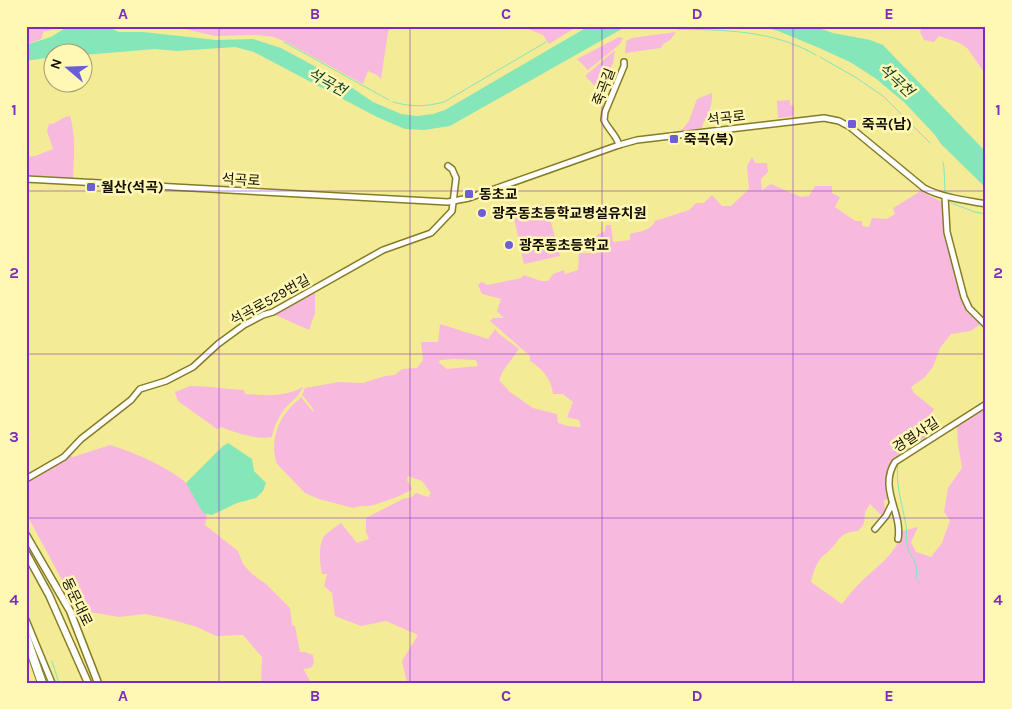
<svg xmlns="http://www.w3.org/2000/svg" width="1012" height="709" viewBox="0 0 1012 709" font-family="Karla,'Noto Sans KR',sans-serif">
<rect width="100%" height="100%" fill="#f4eb97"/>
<g fill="#f8b9de" fill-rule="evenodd">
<polygon points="26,26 58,26 48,31 44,31 41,39 26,45"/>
<polygon points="172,26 389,26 381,79 377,75 368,71 363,84 284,41 274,37 257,35 215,36"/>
<polygon points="521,26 578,26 549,44 543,35"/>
<polygon points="922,26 986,26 986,75 968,49 960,43 939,36 934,42 924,40 920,32"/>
<polygon points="676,32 670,40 663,44 661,48 625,53 626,41 632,38"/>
<polygon points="619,37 623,38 620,44 588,70 577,59"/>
<polygon points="615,50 613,64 595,86 585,76"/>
<path d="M712,93C713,102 709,110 708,119L704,121L702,128L681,131L689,121L697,99Z"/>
<polygon points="790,100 790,105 794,106 794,116 778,118 777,101"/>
<path d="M70,116C76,136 74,157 73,178L26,175V157L35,156L53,149L47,131L49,124C57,124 61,117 70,116Z"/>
<path d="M752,157L755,163H767L768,172L761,179L762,190L771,184L801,197L809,196L815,186H832V193L840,197L835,207L855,221H862V226L869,227L872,218L887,219L895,214L893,208L921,191L942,202L945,232L961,297L967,310L980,324L971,331L951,334L940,348L933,367L924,378L911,387L914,393L934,409L924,424L925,438L914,445L913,432C903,435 899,439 896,450L900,454C885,469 886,478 888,499L884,500L885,511L882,516L870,504L865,512L864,524L858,531C840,532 840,540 829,551C826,554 822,556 820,559C815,566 813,574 811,582L842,604C847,597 852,591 858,585C875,567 896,556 902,531L918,527L911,542L916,552L931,557L942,543L950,520L944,512L948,488L962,468L958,444L957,426L986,408V683H407L402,661L418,635L386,621L361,626L335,616L332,593L324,586L327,574H322C320,564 318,548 323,538C326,533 336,527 341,523L357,543L369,539L366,532V518L403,499L412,497L416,493L428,497L431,493L422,481L408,476L407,480L412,489C405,495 383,502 373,505C366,507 360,505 353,508L319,499L305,493L277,464C270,446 276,422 290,408C293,404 297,402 301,397L314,413L312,407L302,395L305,388L339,382L363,383L385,376L395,375L402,369L417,368L423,360L421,342H438L440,324L488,339L495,329L498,333L519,349L503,371L499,380L510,392L533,408L557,414L558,423L568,426L581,427L579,420L567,417L573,402L563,394H553C551,379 543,369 530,361V356L490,321L493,318H504L497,311L501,299L482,294L478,285L481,282L488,285L521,278L524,275L541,281H548L553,274L564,270L565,274L578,270L579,253H595L596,236L605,231L606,225H611L613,242L630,240V234C640,231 651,231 655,221L689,210L696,203H704L712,195L722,206H731L749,189L747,166ZM455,359L476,360L478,366L447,369L439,363L440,360Z"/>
<polygon points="546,204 560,256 524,264 513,213"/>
<polygon points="315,290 315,313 309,330 273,314"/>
<path d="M190,386C208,386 226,389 244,390L245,394C267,395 282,398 303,387C299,395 295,399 288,405C280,414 274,425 272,437C255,440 237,433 221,427L217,429L178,401L175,392Z"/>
<path d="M110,445C131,451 170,468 185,482C193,490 198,503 203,513L207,514L205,525L238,551L243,564L252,574L266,584L290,608L292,625L295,626L300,652H305L313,655L314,662L312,667L306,669L303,668L311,683H261L262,657L243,635L216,636L197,627L169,619L145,614L119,617L78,610L26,513V481C37,474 62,464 68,455L73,457Z"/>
</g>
<g fill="#84e6b9">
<polygon points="73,26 106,26 119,32 143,32 216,40 253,39 281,48 342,81 373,102 401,114 417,116 433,114 445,110 589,26 627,26 450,126 424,130 405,129 377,117 254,52 235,47 177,51 155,49 83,55 82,52 52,52 52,57 26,61 26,45 51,37 67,27"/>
<polygon points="760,26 813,26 833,33 870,40 883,45 986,152 986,188 941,144 935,135 904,102 875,78 850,62 817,47 778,31"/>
<polygon points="228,443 252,459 254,471 266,483 263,491 256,498 237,503 212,515 203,513 186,483 223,446"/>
</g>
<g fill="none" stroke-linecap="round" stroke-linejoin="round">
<g stroke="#84e6b9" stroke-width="1">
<path d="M677,28V29C724,30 773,30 816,55"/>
<polyline points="284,42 389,100"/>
<polyline points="820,57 855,77 883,96 930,143"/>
<path d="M393,102C411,107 425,107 444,102L546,42"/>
<polyline points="943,162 944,168 945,192 952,194"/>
<polyline points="951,203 975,212 986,214"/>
<path d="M898,462C895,483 902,504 906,525C907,532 906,538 907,545C910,560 919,558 916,578L920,583"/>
<polyline points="52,661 59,683"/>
</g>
<g stroke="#857c25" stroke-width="8">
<g id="minor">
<path d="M619,145C617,136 608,129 604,120L605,112L624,66V62"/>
<path d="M26,179L448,202L469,198L619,145L637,140L824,118L839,121L850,127L924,188C943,198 965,200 986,204"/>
<polyline points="945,197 947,232 964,297 969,308 986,325"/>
<polyline points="26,479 64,457 81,439 131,400 140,389 166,381 193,367 218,344 244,325 263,315 273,312 383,250 431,233 452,211 456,178 452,169 448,166"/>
<polyline points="875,529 886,516 892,504"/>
<path d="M898,539C903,513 878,489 895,462L986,404"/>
<polyline points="26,620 52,683"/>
</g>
</g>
<g stroke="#857c25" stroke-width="9">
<g id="major">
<polyline points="26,535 70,611 98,683"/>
<polyline points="26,553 49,595 88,683"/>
</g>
</g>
<g stroke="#857c25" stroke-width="10">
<polyline id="highway" points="26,637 42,683"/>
</g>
<use href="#minor" stroke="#fff" stroke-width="5"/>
<use href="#major" stroke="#fff" stroke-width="6"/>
<use href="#highway" stroke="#fff" stroke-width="8"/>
</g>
<path fill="none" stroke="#7b2cbf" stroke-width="1" stroke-opacity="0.55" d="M219,26V683M410,26V683M602,26V683M793,26V683M26,191H986M26,354H986M26,518H986"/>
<g fill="#6a5fd9" stroke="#fff8b5" stroke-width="2">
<rect x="847" y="119" width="10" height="10" rx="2.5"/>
<rect x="669" y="134" width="10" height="10" rx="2.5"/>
<rect x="86" y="182" width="10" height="10" rx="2.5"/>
<rect x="464" y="189" width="10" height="10" rx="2.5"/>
<circle cx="482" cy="213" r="5"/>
<circle cx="509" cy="245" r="5"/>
</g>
<g text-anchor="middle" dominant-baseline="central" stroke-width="5" stroke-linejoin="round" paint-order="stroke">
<g font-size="14" fill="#110e00" stroke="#fff8b5">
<text transform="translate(604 87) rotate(-69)">죽곡길</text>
<text transform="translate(726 118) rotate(-7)">석곡로</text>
<text transform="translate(241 180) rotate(3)">석곡로</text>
<text transform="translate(270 300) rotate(-29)">석곡로529번길</text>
<text transform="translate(916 435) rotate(-33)">경열사길</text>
<text transform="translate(77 602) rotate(64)">동문대로</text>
</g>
<g font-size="14" font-weight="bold" fill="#110e00" stroke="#fff8b5" text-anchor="start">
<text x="862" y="124">죽곡(남)</text>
<text x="684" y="139">죽곡(북)</text>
<text x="101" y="187">월산(석곡)</text>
<text x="479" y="194">동초교</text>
<text x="492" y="213">광주동초등학교병설유치원</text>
<text x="519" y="245">광주동초등학교</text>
</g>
<g font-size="15" font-style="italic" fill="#0d3927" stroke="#fff8b5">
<text transform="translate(896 80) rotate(43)">석곡천</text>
<text transform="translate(327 82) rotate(29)">석곡천</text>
</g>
</g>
<rect width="1012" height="709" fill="none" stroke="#fff8b5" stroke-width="55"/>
<g transform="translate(68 68) rotate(289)"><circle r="24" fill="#fff8b5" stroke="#a09a6d"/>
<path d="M0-4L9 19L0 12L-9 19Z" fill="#6a5fd9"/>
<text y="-8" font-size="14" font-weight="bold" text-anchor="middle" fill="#110e00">N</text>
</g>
<rect x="28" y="28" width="956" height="654" fill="none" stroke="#7b2cbf" stroke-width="2"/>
<g font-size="16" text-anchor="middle" font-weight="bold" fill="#7b2cbf">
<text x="123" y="19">A</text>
<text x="315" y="19">B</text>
<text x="506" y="19">C</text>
<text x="697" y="19">D</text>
<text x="889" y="19">E</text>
<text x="14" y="115">1</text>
<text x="998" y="115">1</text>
<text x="14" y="278">2</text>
<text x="998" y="278">2</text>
<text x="14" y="442">3</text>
<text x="998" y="442">3</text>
<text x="14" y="605">4</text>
<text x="998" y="605">4</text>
<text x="123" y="701">A</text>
<text x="315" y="701">B</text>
<text x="506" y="701">C</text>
<text x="697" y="701">D</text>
<text x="889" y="701">E</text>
</g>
</svg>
